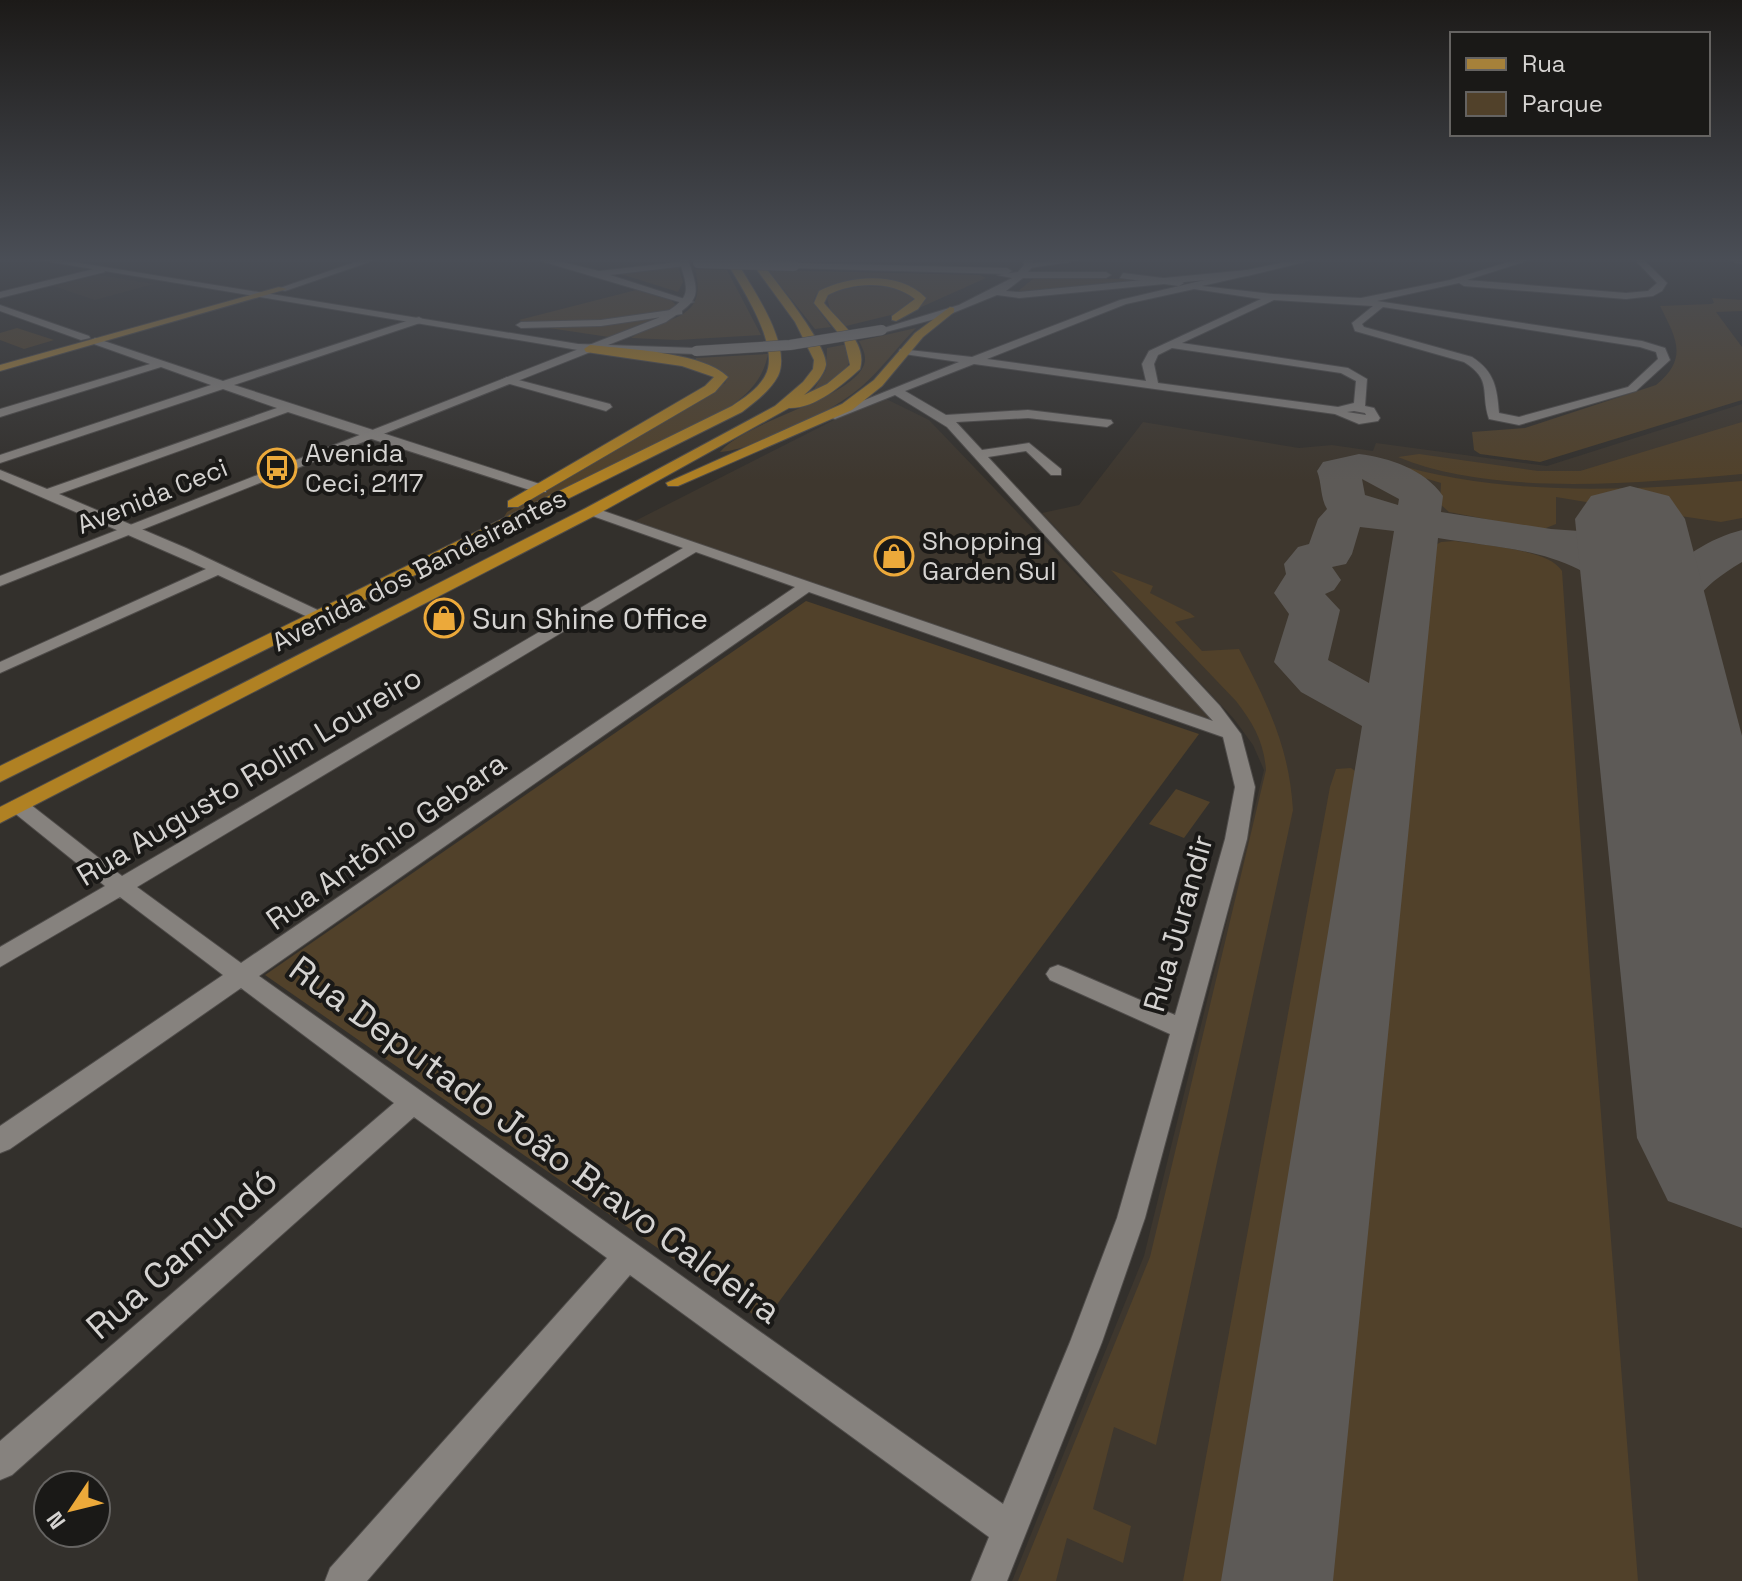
<svg xmlns="http://www.w3.org/2000/svg" width="1742" height="1581" viewBox="0 0 1742 1581" font-family="'Space Grotesk',sans-serif">
<rect width="100%" height="100%" fill="#33302c"/>
<g fill="#3e372e">
<polygon points="99,275 154,284 95,300 53,286"/>
<polygon points="876,394 929,420 1217,721 1000,653 821,591 635,521 834,420"/>
<polygon points="1742,404 1742,1581 1012,1581 1144,1256 1264,770 1253,745 1234,719 1042,513 1079,505 1143,422 1299,448 1332,445 1373,451 1376,443 1547,466"/>
</g>
<g fill="#51412a">
<polygon points="678,266 683,282 678,292 621,274"/>
<path d="M695,269L727,270L761,335L677,340L631,338C665,315 709,323 695,269Z"/>
<path d="M768,270L980,275L986,278L919,308L927,298C913,280 843,280 823,289C816,292 815,296 813,303L831,327L815,329Z"/>
<polygon points="1183,276 1191,277 1017,292 1034,278 1129,279"/>
<polygon points="863,286 893,287 914,298 895,314 846,326 830,309 827,298 834,291"/>
<polygon points="640,289 670,299 677,306 670,311 620,320 529,324 519,320"/>
<path d="M1712,298L1742,300V311L1716,312L1742,347V400L1540,462L1480,454L1474,450L1472,432L1525,428L1656,385C1689,358 1676,338 1660,306L1711,304L1714,303Z"/>
<polygon points="660,316 609,337 542,327"/>
<polygon points="17,328 54,340 24,349 0,340 0,333"/>
<path d="M916,328C897,347 881,370 861,387C832,412 758,449 720,452C747,420 851,399 864,365C867,356 863,349 859,341Z"/>
<path d="M848,344C857,372 832,381 811,394L826,370L827,348Z"/>
<path d="M768,354C763,379 750,392 730,407L516,514L504,517L507,512L725,383L728,377L714,367L695,363L696,358Z"/>
<path d="M1742,422V474C1639,483 1494,497 1398,457L1419,454L1538,471H1580Z"/>
<path d="M1388,462C1504,497 1623,491 1742,481V518L1721,522L1653,512L1648,504L1602,497L1604,505L1556,497V524L1546,528H1533L1449,512L1440,504L1441,483L1388,467Z"/>
<path d="M1455,541C1481,545 1549,549 1562,571L1590,975L1638,1581H1324L1390,921L1432,547L1441,542Z"/>
<path d="M1111,570L1153,586L1150,593L1190,613L1195,617L1175,622L1202,651L1239,649C1268,705 1289,746 1293,810L1156,1445L1114,1427L1093,1509L1131,1526L1123,1563L1067,1538L1056,1581H1018L1150,1257L1266,770C1264,742 1253,723 1236,701Z"/>
<polygon points="806,601 1199,734 764,1322 265,975"/>
<polygon points="1351,768 1362,776 1364,789 1243,1581 1183,1581 1330,787 1336,769"/>
<polygon points="1176,789 1210,802 1184,838 1149,824"/>
</g>
<g fill="none" stroke-linecap="round" stroke-linejoin="round">
<path fill="#5d5a57" fill-rule="evenodd" d="M1359,454C1390,458 1424,469 1443,496L1441,512L1551,529L1636,535L1652,539L1659,549L1652,559L1634,563L1657,584C1679,558 1710,538 1742,530V562C1671,604 1684,629 1691,701L1683,713L1663,718L1643,713C1626,688 1628,641 1638,613C1620,609 1599,580 1578,569C1536,548 1485,546 1438,538L1333,1581H1221L1362,726L1301,692L1274,662L1289,614L1274,593L1286,574L1284,564L1298,547L1309,544L1318,519L1327,509C1320,498 1322,483 1317,471L1323,462ZM1362,479L1399,499L1398,505L1365,495ZM1360,527L1394,531L1369,683L1328,660L1340,610L1325,594L1334,590L1341,580L1332,567L1346,564L1352,554Z"/>
<polygon fill="#5d5a57" fill-rule="evenodd" points="1630,486 1669,496 1685,519 1742,736 1742,1228 1668,1201 1637,1138 1575,519 1591,496"/>
<g stroke="#4f4c4a" stroke-width="2">
<g id="minor">
<polygon points="364,259 378,259 285,291 277,289"/>
<polygon points="534,259 550,259 599,271 688,261 685,266 610,275 694,302 686,304"/>
<polygon points="1058,259 1091,259 1029,268 1024,265"/>
<path d="M1518,259H1533L1467,280L1626,293L1648,291L1657,283L1634,259H1643L1667,283L1662,291L1653,296L1626,299L1464,286L1459,283L1377,301L1642,341L1665,348L1670,360L1636,391L1519,425L1489,419C1480,392 1493,380 1464,362L1355,331L1352,323L1373,306L1274,300L1182,343L1348,368L1367,379L1365,406L1374,408L1380,418L1378,421L1359,424L1335,414L974,364L905,391L946,415L1028,410L1111,420L1113,423L1107,427L1028,418L956,422L982,450L1029,443L1061,469V475H1051L1026,451L988,457L1220,706L1241,734L1255,787L1247,839L1145,1218L1102,1342L1007,1581H971L989,1537L630,1275L367,1581H325L330,1568L607,1258L414,1117L12,1475L0,1480V1441L394,1103L241,988L10,1149L0,1153V1126L223,975L120,897L0,967V947L105,886L12,811L9,806L12,801H26L122,876L683,548L587,514V508L592,507L1213,721L947,427L895,395L835,419L825,416L959,362L904,354L899,351L900,349L972,357L1120,300L1247,270L1250,275L1202,286L1273,294L1361,298L1450,280ZM1194,289L1261,299L1149,351L1142,364L1146,381L987,359L1126,304ZM1383,307L1640,347L1656,352L1658,359L1628,387L1519,417L1499,413C1497,388 1495,372 1472,357L1364,327L1362,324ZM1172,348L1341,373L1356,381L1354,403L1338,407L1158,383L1154,364L1158,355ZM1354,411L1365,413L1366,415L1347,412ZM696,552L795,587L241,963L137,887ZM809,592L1223,737L1235,787L1225,839L1175,1015L1066,968L1058,965L1050,968L1046,974L1050,980L1170,1034L1117,1218L1070,1342L1003,1504L259,976Z"/>
<polygon points="102,267 105,272 0,298 0,292"/>
<polygon points="1123,273 1179,280 1184,283 1179,286 1120,278"/>
<polygon points="0,305 89,336 90,338 81,340 0,311"/>
<polygon points="419,317 424,320 423,322 234,385 546,486 546,492 536,492 288,412 59,494 186,548 324,613 324,619 312,619 218,575 0,673 0,662 206,569 0,479 0,470 47,489 277,408 223,389 0,463 0,455 211,385 161,367 0,417 0,409 150,364 91,343 90,341 95,338 223,381"/>
<polygon points="507,377 610,404 612,407 606,411 503,382 501,380"/>
</g>
</g>
<g stroke="#4f4c4a" stroke-width="2">
<g id="tertiary">
<path d="M679,259H688C701,298 700,299 666,322L0,586V576L658,318C691,296 690,296 679,259Z"/>
<polygon points="794,263 1007,268 1012,271 1007,274 791,268"/>
</g>
</g>
<g stroke="#4f4c4a" stroke-width="2">
<g id="secondary">
<polygon points="33,259 55,259 578,344 696,348 701,351 696,354 578,350"/>
<polygon points="1023,259 1032,259 1034,265 1028,272 1106,272 1111,275 1106,278 1023,278 1006,291 1019,292 1247,270 1299,259 1317,259 1247,276 1019,298 997,295 943,317 882,333 877,330 959,305 1012,278 997,275 1018,272 1024,265"/>
<polygon points="1730,259 1742,259 1742,264 1731,261"/>
<polygon points="678,309 682,310 682,314 601,326 521,328 516,325 521,322 601,320"/>
</g>
</g>
<g stroke="#4f4c4a" stroke-width="2">
<polygon id="primary" points="279,287 287,289 0,371 0,365"/>
</g>
<g stroke="#4f4c4a" stroke-width="2">
<g id="trunk">
<path d="M725,259H735C751,286 793,345 778,376C770,391 755,402 742,412L0,782V766L732,406C744,398 758,389 765,376C782,346 740,286 725,259Z"/>
<path d="M749,259H759C773,278 828,345 826,365C824,376 812,388 804,395L827,384L850,365L844,340L814,303L819,291C850,275 900,271 926,298L918,309L896,321L892,320V316L915,299C891,280 853,282 828,295L824,303C839,322 868,342 860,369C842,385 815,409 789,408L598,514L0,823V807L586,508L775,406L803,382L813,369L814,360L795,322Z"/>
<polygon points="950,307 954,308 954,312 923,337 882,386 852,410 678,486 668,486 666,483 842,404 874,380 915,333"/>
<path d="M590,345C626,349 703,352 728,377L715,392L518,507H508V501L705,386L714,377L682,366L586,352L584,349Z"/>
</g>
</g>
<use href="#minor" fill="#86827e" fill-rule="evenodd"/>
<use href="#tertiary" fill="#86827e" fill-rule="evenodd"/>
<use href="#secondary" fill="#86827e" fill-rule="evenodd"/>
<use href="#primary" fill="#a6813a" fill-rule="evenodd"/>
<use href="#trunk" fill="#b08123" fill-rule="evenodd"/>
<g stroke="#4f4c4a" stroke-width="11" stroke-linecap="butt">
<polyline id="tertiary-bridge" points="698,263 794,266"/>
</g>
<g stroke="#4f4c4a" stroke-width="11" stroke-linecap="butt">
<polyline id="secondary-bridge" points="696,351 790,345 882,330"/>
</g>
<use href="#tertiary-bridge" stroke="#86827e" stroke-width="10"/>
<use href="#secondary-bridge" stroke="#86827e" stroke-width="10"/>
</g>
<linearGradient id="sky" x2="0" y2="1"><stop stop-color="#1c1a18"/><stop offset="0.54" stop-color="#4a4e56"/><stop offset="1" stop-color="#4a4e56" stop-opacity="0"/></linearGradient>
<rect width="1742" height="481" fill="url(#sky)"/>
<defs>
<g id="bus-ring" transform="scale(2)"><circle r="9.5" fill="#1a1917" stroke="#eca93a" stroke-width="1.5"/><path d="M-5-6H5V4H4V6H2V4H-2V6H-4V4H-5ZM-3.5-4V0h7V-4ZM-3.5 1.2v1.5H-2V1.2ZM2 1.2v1.5H3.5V1.2Z" fill="#eca93a"/></g>
<g id="shop-ring" transform="scale(2)"><circle r="9.5" fill="#1a1917" stroke="#eca93a" stroke-width="1.5"/><path d="M-5-2.5h2.3a2.7 3.5 0 0 1 5.4 0H5L5.5 6h-11ZM-1.5-2.5h3a1.5 2.3 0 0 0-3 0Z" fill="#eca93a"/></g>
</defs>
<g fill-rule="evenodd">
<use href="#bus-ring" x="277" y="468"/>
<use href="#shop-ring" x="894" y="556"/>
<use href="#shop-ring" x="444" y="618"/>
</g>
<g text-anchor="middle" dominant-baseline="central" stroke-width="8" stroke-linejoin="round" paint-order="stroke">
<g font-size="26" fill="#d5d3d1" stroke="#1a1917" text-anchor="start">
<text x="305" y="453">Avenida<tspan x="305" dy="30">Ceci, 2117</tspan></text>
<text x="922" y="541">Shopping<tspan x="922" dy="30">Garden Sul</tspan></text>
</g>
<g font-size="26" fill="#d5d3d1" stroke="#1a1917">
<text transform="translate(152 496) rotate(-22)">Avenida Ceci</text>
<text transform="translate(419 570) rotate(-27)">Avenida dos Bandeirantes</text>
</g>
<g font-size="30" fill="#d5d3d1" stroke="#1a1917" text-anchor="start">
<text x="472" y="618">Sun Shine Office</text>
</g>
<g font-size="30" fill="#d5d3d1" stroke="#1a1917">
<text transform="translate(249 776) rotate(-31)">Rua Augusto Rolim Loureiro</text>
<text transform="translate(386 841) rotate(-35)">Rua Antônio Gebara</text>
<text transform="translate(1178 923) rotate(-74)">Rua Jurandir</text>
</g>
<g font-size="36" fill="#d5d3d1" stroke="#1a1917">
<text transform="translate(535 1140) rotate(36)">Rua Deputado João Bravo Caldeira</text>
<text transform="translate(182 1254) rotate(-41)">Rua Camundó</text>
</g>
</g>
<rect x="1450" y="32" width="260" height="104" fill="#1a1917" stroke="#656361" stroke-width="2"/>
<rect x="1466" y="58" width="40" height="12" fill="#a6813a" stroke="#656361" stroke-width="2"/>
<text x="1522" y="72" font-size="24" fill="#d5d3d1">Rua</text>
<rect x="1466" y="92" width="40" height="24" fill="#51412a" stroke="#656361" stroke-width="2"/>
<text x="1522" y="112" font-size="24" fill="#d5d3d1">Parque</text>
<g transform="translate(72 1509) rotate(235)"><circle r="38" fill="#1a1917" stroke="#656361" stroke-width="2"/>
<path d="M0-6L14 30L0 20L-14 30Z" fill="#eca93a"/>
<text y="-12" font-size="22" font-weight="bold" text-anchor="middle" fill="#d5d3d1">N</text>
</g>
</svg>
